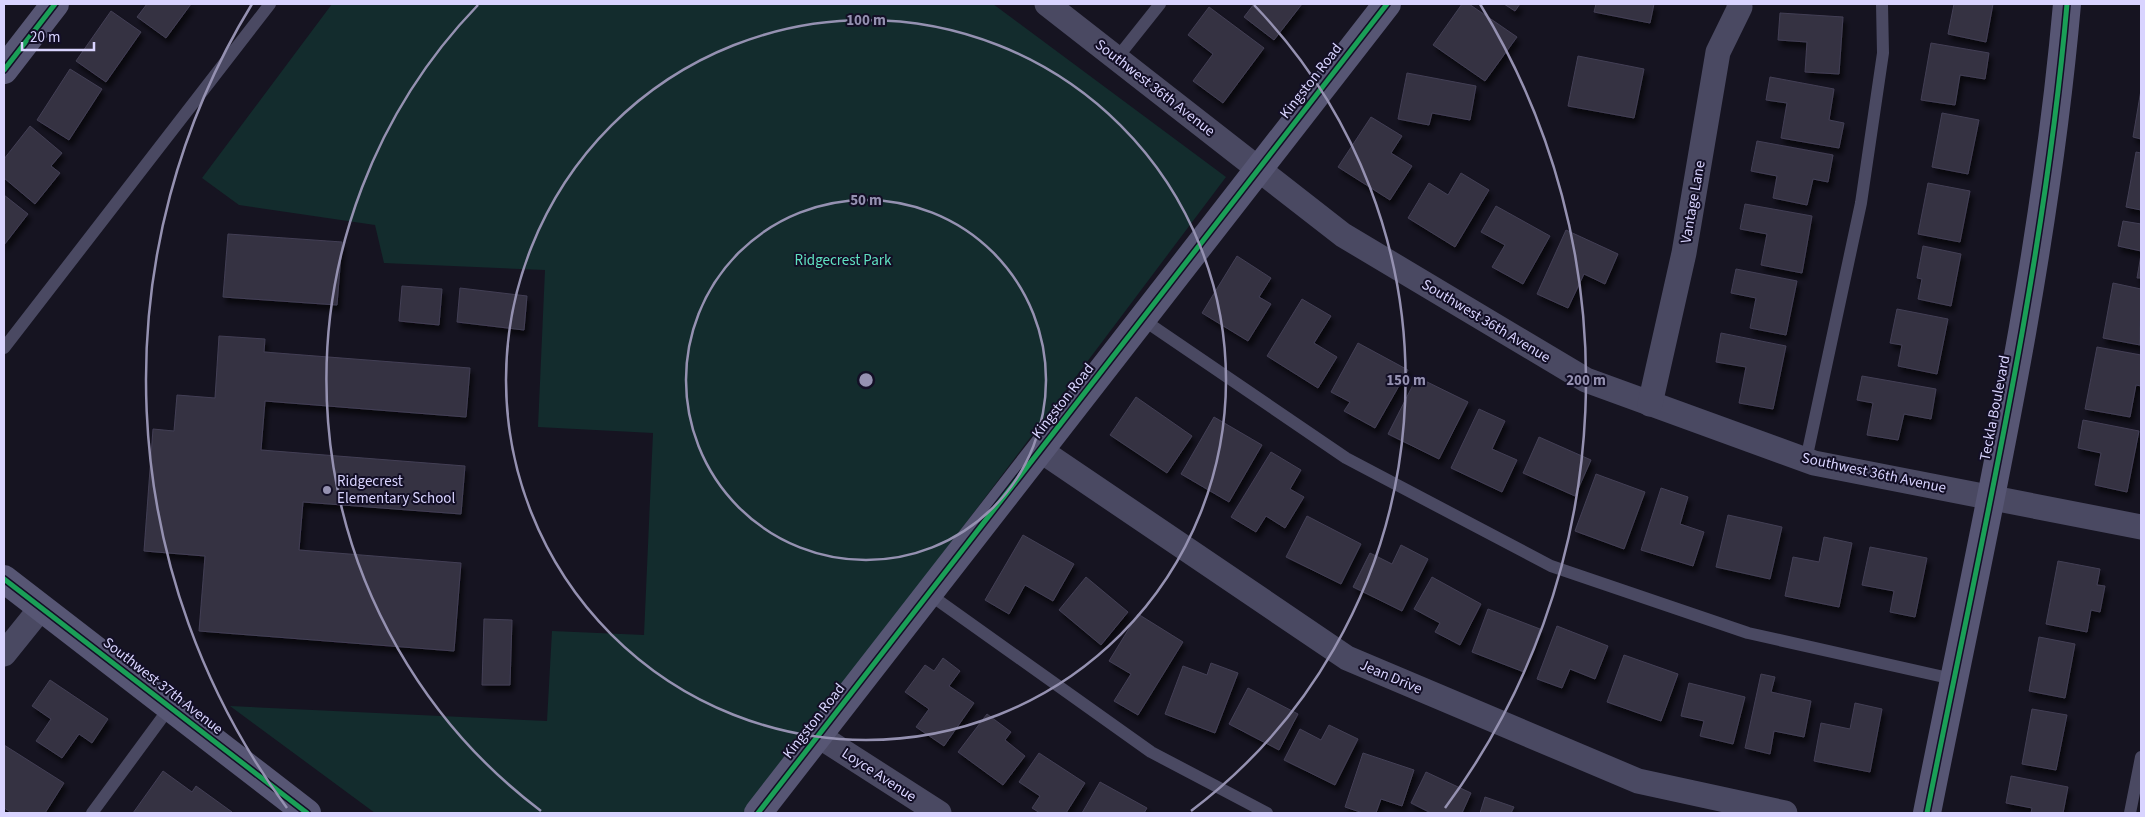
<svg xmlns="http://www.w3.org/2000/svg" width="2145" height="817" viewBox="0 0 2145 817" font-family="'Source Sans 3',sans-serif">
<defs>
<filter id="shadow"><feDropShadow dx="3" dy="5.5" stdDeviation="2.5" flood-color="#0009"/></filter>
</defs>
<rect width="100%" height="100%" fill="#161421"/>
<polygon fill="#132c2d" points="332,4 993,4 1226,177 748,813 375,813 230,706 547,721 552,631 644,635 653,433 538,427 545,270 384,263 375,225 239,205 202,178"/>
<g fill="#343243" stroke="#433f54" filter="url(#shadow)">
<polygon points="147,4 191,4 166,38 137,17"/>
<polygon points="1254,4 1302,4 1274,40 1244,17"/>
<polygon points="1462,4 1469,4 1517,37 1485,81 1433,45"/>
<polygon points="1504,4 1520,4 1515,11"/>
<polygon points="1596,4 1654,4 1650,23 1594,12"/>
<polygon points="1954,4 1993,4 1986,42 1948,34"/>
<polygon points="1209,7 1264,48 1223,103 1193,81 1213,54 1188,35"/>
<polygon points="111,11 141,32 106,82 76,61"/>
<polygon points="1780,13 1843,17 1839,74 1805,72 1807,42 1778,40"/>
<polygon points="1931,43 1989,53 1985,79 1960,75 1955,105 1921,100"/>
<polygon points="1578,56 1644,69 1634,118 1568,106"/>
<polygon points="70,69 102,89 69,140 37,120"/>
<polygon points="1407,73 1476,86 1470,120 1432,113 1429,125 1398,119"/>
<polygon points="1770,77 1834,89 1829,120 1844,123 1839,148 1781,138 1787,103 1766,100"/>
<polygon points="2141,90 2141,139 2133,137"/>
<polygon points="1942,113 1979,120 1968,174 1932,167"/>
<polygon points="1371,117 1402,136 1391,153 1412,166 1390,200 1338,167"/>
<polygon points="30,126 62,153 51,166 60,173 35,204 4,178 4,159"/>
<polygon points="1757,141 1833,155 1828,182 1813,179 1807,205 1773,198 1777,176 1751,171"/>
<polygon points="2136,152 2141,153 2141,210 2126,207"/>
<polygon points="1461,173 1489,190 1455,247 1408,218 1429,183 1448,195"/>
<polygon points="1928,183 1970,191 1960,242 1918,234"/>
<polygon points="4,195 28,214 4,245"/>
<polygon points="1745,204 1812,216 1802,273 1761,265 1767,234 1740,229"/>
<polygon points="1496,206 1550,236 1523,284 1492,267 1505,245 1481,232"/>
<polygon points="2123,221 2141,224 2141,251 2118,246"/>
<polygon points="1566,230 1618,254 1605,284 1584,274 1568,308 1537,294"/>
<polygon points="228,234 342,242 337,305 223,297"/>
<polygon points="1923,246 1961,254 1951,306 1918,299 1922,279 1917,278"/>
<polygon points="2141,255 2141,278 2137,278"/>
<polygon points="1237,256 1271,278 1259,297 1271,304 1248,341 1202,313"/>
<polygon points="1736,269 1797,281 1786,335 1750,328 1756,298 1731,293"/>
<polygon points="2113,283 2141,289 2140,345 2103,338"/>
<polygon points="402,286 442,289 439,325 399,321"/>
<polygon points="460,288 527,296 524,330 457,322"/>
<polygon points="1302,299 1331,316 1314,343 1337,357 1318,388 1267,356"/>
<polygon points="1897,309 1948,319 1937,374 1898,366 1902,345 1890,343"/>
<polygon points="1721,333 1786,346 1773,409 1739,403 1746,367 1716,362"/>
<polygon points="219,336 265,339 264,352 470,368 466,417 265,401 261,450 465,466 461,514 303,502 299,550 461,563 454,651 199,631 205,556 144,551 153,429 174,431 177,395 215,398"/>
<polygon points="1358,343 1408,370 1375,428 1344,411 1350,402 1331,392"/>
<polygon points="2097,347 2141,355 2141,386 2136,385 2130,417 2085,409"/>
<polygon points="1862,376 1936,389 1931,419 1904,414 1898,440 1867,435 1873,403 1857,400"/>
<polygon points="1417,377 1468,402 1439,459 1388,434"/>
<polygon points="1136,397 1192,436 1167,473 1110,435"/>
<polygon points="1479,409 1505,421 1492,449 1517,460 1502,492 1451,468"/>
<polygon points="1214,417 1262,445 1229,502 1181,474"/>
<polygon points="2083,420 2139,431 2127,492 2095,485 2101,453 2078,448"/>
<polygon points="1539,437 1591,460 1575,496 1523,473"/>
<polygon points="1271,452 1301,470 1290,489 1304,497 1285,528 1266,516 1256,532 1231,517"/>
<polygon points="1596,474 1645,492 1624,549 1575,531"/>
<polygon points="1661,488 1688,497 1680,524 1704,532 1693,566 1641,550"/>
<polygon points="1728,515 1782,527 1770,579 1716,567"/>
<polygon points="1307,516 1361,544 1341,584 1286,557"/>
<polygon points="1023,535 1074,564 1053,601 1025,585 1009,614 985,600"/>
<polygon points="1824,537 1852,543 1839,607 1785,596 1793,557 1819,562"/>
<polygon points="1401,545 1428,559 1402,611 1353,587 1370,553 1392,564"/>
<polygon points="1870,547 1927,558 1915,617 1890,612 1894,591 1862,585"/>
<polygon points="2058,561 2100,569 2097,585 2105,586 2100,612 2091,610 2087,632 2046,624"/>
<polygon points="1086,577 1128,612 1101,645 1059,610"/>
<polygon points="1432,577 1481,604 1460,645 1435,632 1440,623 1414,609"/>
<polygon points="1488,609 1540,629 1524,672 1472,652"/>
<polygon points="1138,614 1183,642 1138,715 1114,701 1131,674 1109,661"/>
<polygon points="484,619 512,620 510,685 482,685"/>
<polygon points="1557,626 1608,646 1595,679 1570,669 1562,688 1537,679"/>
<polygon points="2039,637 2075,644 2065,698 2029,691"/>
<polygon points="1624,655 1678,674 1661,721 1607,702"/>
<polygon points="943,658 960,671 949,686 974,703 944,746 916,727 929,709 905,692 925,665 934,671"/>
<polygon points="1211,663 1238,673 1215,733 1165,714 1183,666 1207,675"/>
<polygon points="1761,674 1775,677 1771,692 1811,701 1804,737 1774,731 1770,754 1745,748"/>
<polygon points="50,680 108,719 92,743 79,734 62,758 36,741 51,719 32,706"/>
<polygon points="1689,683 1745,697 1733,744 1700,736 1704,721 1681,716"/>
<polygon points="1248,688 1298,714 1279,750 1229,724"/>
<polygon points="1855,703 1882,709 1870,772 1814,761 1821,723 1850,729"/>
<polygon points="2032,709 2067,715 2056,770 2022,764"/>
<polygon points="987,714 1011,732 1005,740 1025,756 1003,785 958,752"/>
<polygon points="1329,725 1358,739 1335,785 1284,760 1300,729 1321,740"/>
<polygon points="4,745 64,783 45,813 12,813 4,808"/>
<polygon points="1039,753 1085,783 1066,813 1040,813 1032,808 1040,796 1019,782"/>
<polygon points="1363,753 1414,770 1402,806 1381,799 1376,813 1363,813 1345,807"/>
<polygon points="163,771 192,792 196,786 232,812 231,813 133,813"/>
<polygon points="1426,772 1471,793 1462,813 1431,813 1411,803"/>
<polygon points="2011,776 2068,787 2063,813 2031,813 2032,808 2006,803"/>
<polygon points="1100,782 1147,808 1144,813 1082,813"/>
<polygon points="1485,797 1514,807 1511,813 1480,813"/>
</g>
<g fill="none" stroke-linecap="round" stroke-linejoin="round">
<g stroke="#4a4962" stroke-width="12">
<polyline points="1117,58 1160,4"/>
<polyline points="1142,319 1346,458 1551,566 1748,633 1953,679"/>
<polyline points="4,348 270,4"/>
<polyline points="1806,460 1861,203 1883,53 1882,4"/>
<polyline points="929,594 1151,752 1267,813"/>
<polyline points="92,813 170,707"/>
<polyline points="2130,813 2141,757"/>
</g>
<g stroke="#4a4962" stroke-width="25">
<polyline points="1047,4 1343,235 1586,380 1814,463 2141,527"/>
<polyline points="1650,404 1684,253 1718,52 1740,7 1739,4"/>
<polyline points="1040,450 1347,658 1638,781 1785,813"/>
<polyline points="4,654 41,608"/>
<polyline points="819,736 939,813"/>
</g>
<g stroke="#575674" stroke-width="28">
<polyline points="4,70 55,4"/>
<polyline points="4,579 307,813"/>
<polyline points="758,813 1387,4"/>
<path d="M1927,813C1980,545 2043,277 2067,4"/>
</g>
<g stroke="#130f26" stroke-width="8">
<g id="cycleway">
<polyline points="4,70 55,4"/>
<polyline points="4,579 307,813"/>
<polyline points="758,813 1387,4"/>
<path d="M1927,813C1980,545 2043,277 2067,4"/>
</g>
</g>
<use href="#cycleway" stroke="#1a9f57" stroke-width="5"/>
</g>
<g fill="none" stroke="#9591b1" stroke-width="2.5">
<circle cx="866" cy="380" r="180"/>
<circle cx="866" cy="380" r="360"/>
<path d="M541 811A540 540 0 0 1 478 5M1254 5A540 540 0 0 1 1191 811"/>
<path d="M287 808A720 720 0 0 1 252 4M1480 4A720 720 0 0 1 1445 808"/>
</g>
<circle fill="#9591b1" stroke="#130f26" stroke-width="2" cx="327" cy="490" r="5"/>
<g text-anchor="middle" dominant-baseline="central" stroke-width="4" stroke-linejoin="round" paint-order="stroke">
<g font-size="15" fill="#d9d4ff" stroke="#130f26">
<text transform="translate(1311 81) rotate(-52)">Kingston Road</text>
<text transform="translate(1155 88) rotate(38)">Southwest 36th Avenue</text>
<text transform="translate(1693 202) rotate(-80)">Vantage Lane</text>
<text transform="translate(1486 321) rotate(31)">Southwest 36th Avenue</text>
<text transform="translate(1063 401) rotate(-52)">Kingston Road</text>
<text transform="translate(1995 408) rotate(-79)">Teckla Boulevard</text>
<text transform="translate(1874 473) rotate(12)">Southwest 36th Avenue</text>
<text transform="translate(1391 677) rotate(23)">Jean Drive</text>
<text transform="translate(163 686) rotate(38)">Southwest 37th Avenue</text>
<text transform="translate(814 721) rotate(-52)">Kingston Road</text>
<text transform="translate(879 775) rotate(33)">Loyce Avenue</text>
</g>
<g font-size="15" fill="#5fe0c0" stroke="#130f26">
<text x="843" y="260">Ridgecrest Park</text>
</g>
<g font-size="15" fill="#d9d4ff" stroke="#130f26" text-anchor="start">
<text x="337" y="481">Ridgecrest<tspan x="337" dy="17">Elementary School</tspan></text>
</g>
</g>
<circle cx="866" cy="380" r="8" fill="#9591b1" stroke="#130f26" stroke-width="2.5"/>
<g font-size="15" text-anchor="middle" font-weight="bold" fill="#9591b1" stroke="#130f26" stroke-width="4" stroke-linejoin="round" paint-order="stroke">
<text x="866" y="25">100 m</text>
<text x="866" y="205">50 m</text>
<text x="1406" y="385">150 m</text>
<text x="1586" y="385">200 m</text>
</g>
<rect width="2145" height="817" fill="none" stroke="#d9d4ff" stroke-width="10"/>
<path d="M22 42v8h72v-8" fill="none" stroke="#d9d4ff" stroke-width="2.5"/>
<text x="30" y="42" font-size="15" fill="#d9d4ff" stroke="#130f26" stroke-width="4" paint-order="stroke">20 m</text>
</svg>
